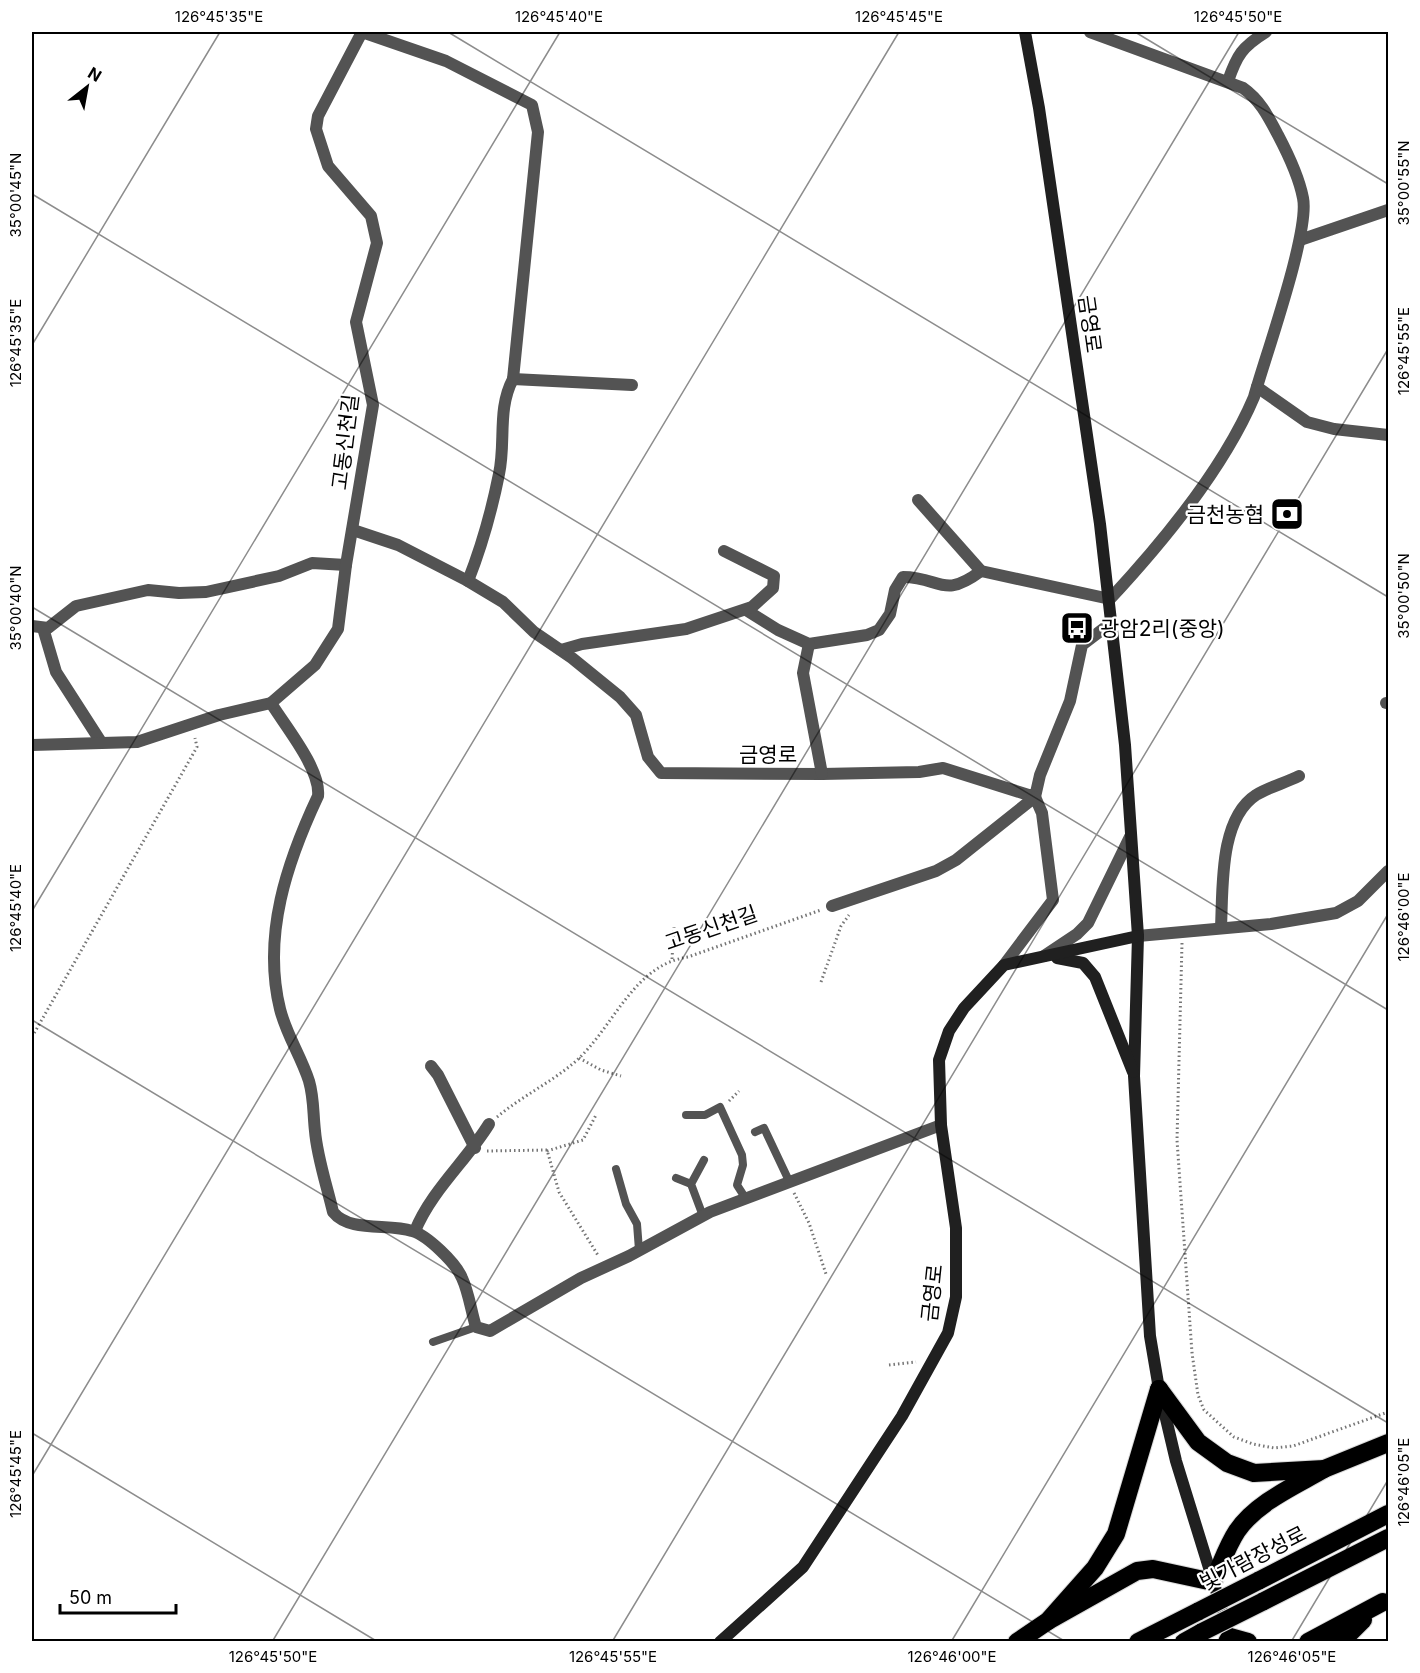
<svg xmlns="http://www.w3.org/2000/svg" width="1420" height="1673" viewBox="0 0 1420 1673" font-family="Inter,'Noto Sans KR',sans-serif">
<rect width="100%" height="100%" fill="#fff"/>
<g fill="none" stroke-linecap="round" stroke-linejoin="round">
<g stroke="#dbdbdb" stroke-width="20">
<g id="highway">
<polyline points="1159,1389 1198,1442 1227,1463 1254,1473 1324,1469 1388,1443"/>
<polyline points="1258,1581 1388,1514"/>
<polyline points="1262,1602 1388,1538"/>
<path d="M1048,1621L1137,1571L1153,1569L1213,1582C1221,1565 1227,1546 1237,1531C1257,1502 1295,1486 1324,1469"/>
<polyline points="1017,1642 1048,1621 1095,1568 1116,1534 1159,1389"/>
<polyline points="1138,1642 1199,1611"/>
<polyline points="1184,1642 1202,1632"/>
<polyline points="1227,1642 1230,1637 1248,1642"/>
<polyline points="1308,1642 1383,1602"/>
<polyline points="1341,1642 1363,1620"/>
</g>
</g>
<g stroke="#757575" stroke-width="3" stroke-dasharray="1.5 3" stroke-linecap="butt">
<polyline points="1182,943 1177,1140 1192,1353 1198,1395 1204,1410 1234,1437 1253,1444 1274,1448 1293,1446 1388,1412"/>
<polyline points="672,959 674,927"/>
<polyline points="821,982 841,926 849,915"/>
<polyline points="32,1037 197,747 195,738"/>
<polyline points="579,1058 601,1070 621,1076"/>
<polyline points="729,1101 739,1091"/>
<path d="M497,1117C522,1096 552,1082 576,1061C614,1027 633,965 688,957L821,910"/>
<polyline points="487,1151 547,1150 559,1192 599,1257"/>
<polyline points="547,1151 583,1140 596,1115"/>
<polyline points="794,1193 809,1223 826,1274"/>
<polyline points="889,1365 916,1362"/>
</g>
<g stroke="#535353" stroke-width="8">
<polyline points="686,1115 705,1115 720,1107 742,1155 743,1165 737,1185 746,1199"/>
<polyline points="755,1132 764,1128 790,1183"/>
<polyline points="616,1169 626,1204 637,1224 639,1250"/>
<polyline points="676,1178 691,1184"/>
<polyline points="703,1216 691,1184 704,1160"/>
<polyline points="433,1342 476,1327"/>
</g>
<g stroke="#535353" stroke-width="12">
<path d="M1228,81C1237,55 1242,47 1266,32"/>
<polyline points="1300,240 1388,210"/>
<polyline points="513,379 632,385"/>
<polyline points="1257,387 1307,422 1334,429 1388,435"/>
<path d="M918,500L981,571L1110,599C1162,543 1224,468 1254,397C1265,357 1310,232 1303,198C1299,177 1288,154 1278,135C1268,116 1260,100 1243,88L1090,32"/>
<path d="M353,530L398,545L468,581C481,548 492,509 499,474C506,442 497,409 513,379L538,132L532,105L446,61L362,32"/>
<polyline points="468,581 503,602 534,632 572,658 620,697 636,715 648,757 661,773 822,774 919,772 943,768 1035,797 1040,775 1070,701 1082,645 1111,623"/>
<path d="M746,610L778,630L809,644L867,635L879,630L890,614L895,590L903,577C941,577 942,600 981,571"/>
<polyline points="32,626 48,628 76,606 148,590 179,593 206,592 279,576 312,563 346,565"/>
<polyline points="43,628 56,672 101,742"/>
<polyline points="809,644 803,673 822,774"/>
<polyline points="561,650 582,644 686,629 752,607 773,588 774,576 724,551"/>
<path d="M271,703C285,726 321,769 318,796C287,862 262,935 280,1009C286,1034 301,1056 309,1081C314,1098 313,1114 315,1131C317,1157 327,1186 333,1212C350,1233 388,1223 412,1231C427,1235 456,1263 462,1278C469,1293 471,1311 476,1327L490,1331L581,1278L629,1256L710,1212L941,1125"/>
<polyline points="1386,703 1388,703"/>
<polyline points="32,745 137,742 219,715 271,703 315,665 338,629 346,565 373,405 356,322 377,243 371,216 328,166 316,129 318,116 362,32"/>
<polyline points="832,906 936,871 956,860 1035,797 1042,813 1053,900 1004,965"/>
<path d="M1221,927C1223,888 1219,819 1256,795C1269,787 1285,783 1299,776"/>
<polyline points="1138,936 1271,924 1336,913 1358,901 1388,871"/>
<polyline points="1044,956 1077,934 1088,923 1130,837"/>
<polyline points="431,1066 438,1075 475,1148"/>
<path d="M415,1231C431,1191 467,1160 489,1124"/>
</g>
<g stroke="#202020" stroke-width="12">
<polyline points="1025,32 1039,108 1100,524 1125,745 1138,936 1134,1076 1150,1336 1159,1389 1176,1461 1227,1626"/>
<polyline points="1057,958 1083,963 1095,977 1133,1072"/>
<polyline points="720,1642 803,1567 902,1416 948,1333 956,1297 956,1228 941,1125 939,1060 949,1031 964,1008 1004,965 1138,936"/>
</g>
<use href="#highway" stroke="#000" stroke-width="18"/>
<g stroke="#dbdbdb" stroke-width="20" stroke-linecap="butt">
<g id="highway-bridge">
<polyline points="1199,1611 1258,1581"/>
<polyline points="1202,1632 1262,1602"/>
</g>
</g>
<use href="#highway-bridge" stroke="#000" stroke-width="18"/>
</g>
<path fill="none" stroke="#000" stroke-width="1.5" stroke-opacity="0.45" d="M448,32L1388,597M1135,32L1388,184M32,194L1388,1010M32,345L220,32M32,607L1388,1423M32,911L560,32M32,1020L1066,1642M32,1433L378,1642M32,1476L899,32M272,1642L1239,32M612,1642L1388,349M951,1642L1388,914M1291,1642L1388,1480"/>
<defs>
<g id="bank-square" transform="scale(1.725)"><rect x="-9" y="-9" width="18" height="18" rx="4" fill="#000" stroke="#fff"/><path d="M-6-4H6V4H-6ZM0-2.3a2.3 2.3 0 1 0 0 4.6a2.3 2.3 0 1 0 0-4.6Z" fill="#fff"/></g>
<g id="bus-square" transform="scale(1.725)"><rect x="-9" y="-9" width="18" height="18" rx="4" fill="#000" stroke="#fff"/><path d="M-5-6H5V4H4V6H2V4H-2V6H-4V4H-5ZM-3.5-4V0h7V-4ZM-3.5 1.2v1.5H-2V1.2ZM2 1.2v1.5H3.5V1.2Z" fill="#fff"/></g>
</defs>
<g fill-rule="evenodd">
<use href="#bank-square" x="1287" y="514"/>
<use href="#bus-square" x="1077" y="628"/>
</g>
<g text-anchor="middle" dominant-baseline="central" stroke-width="4.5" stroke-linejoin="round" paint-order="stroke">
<g font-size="21" fill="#000" stroke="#fff">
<text transform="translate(1090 324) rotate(82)">금영로</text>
<text transform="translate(345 442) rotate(-83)">고동신천길</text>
<text x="768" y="754">금영로</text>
<text transform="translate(711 928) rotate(-19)">고동신천길</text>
<text transform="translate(932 1293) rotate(-84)">금영로</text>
<text transform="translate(1253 1558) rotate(-27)">빛가람장성로</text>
</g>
<g font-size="21" fill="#000" stroke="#fff" text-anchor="end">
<text x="1264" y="514">금천농협</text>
<text x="1100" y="628" text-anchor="start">광암2리(중앙)</text>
</g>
</g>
<rect width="1420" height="1673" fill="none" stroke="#ffffff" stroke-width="66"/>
<g transform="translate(87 87) rotate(31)" stroke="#ffffff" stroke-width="4.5" paint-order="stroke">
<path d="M0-4.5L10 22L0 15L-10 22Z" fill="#000000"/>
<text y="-9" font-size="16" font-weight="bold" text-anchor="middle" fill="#000000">N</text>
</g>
<path d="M60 1604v9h116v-9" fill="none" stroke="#000000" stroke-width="3"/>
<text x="69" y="1604" font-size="18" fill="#000000" stroke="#ffffff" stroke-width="4.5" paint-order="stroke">50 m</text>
<rect x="33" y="33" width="1354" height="1607" fill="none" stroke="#000" stroke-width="2"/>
<g font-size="15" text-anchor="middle" fill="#000">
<text x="219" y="22">126°45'35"E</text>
<text x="559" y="22">126°45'40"E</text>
<text x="899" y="22">126°45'45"E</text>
<text x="1238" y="22">126°45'50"E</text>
<text transform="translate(1404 183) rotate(-90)" y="5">35°00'55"N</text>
<text transform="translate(16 195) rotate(-90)" y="5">35°00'45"N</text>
<text transform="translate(16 343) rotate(-90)" y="5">126°45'35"E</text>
<text transform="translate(1404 351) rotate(-90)" y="5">126°45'55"E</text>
<text transform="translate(1404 596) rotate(-90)" y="5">35°00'50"N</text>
<text transform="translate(16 608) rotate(-90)" y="5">35°00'40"N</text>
<text transform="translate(16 908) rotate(-90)" y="5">126°45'40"E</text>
<text transform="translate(1404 917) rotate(-90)" y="5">126°46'00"E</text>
<text transform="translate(16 1474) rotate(-90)" y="5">126°45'45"E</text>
<text transform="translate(1404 1482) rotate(-90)" y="5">126°46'05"E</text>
<text x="273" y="1662">126°45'50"E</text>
<text x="613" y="1662">126°45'55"E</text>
<text x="952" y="1662">126°46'00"E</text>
<text x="1292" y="1662">126°46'05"E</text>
</g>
</svg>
